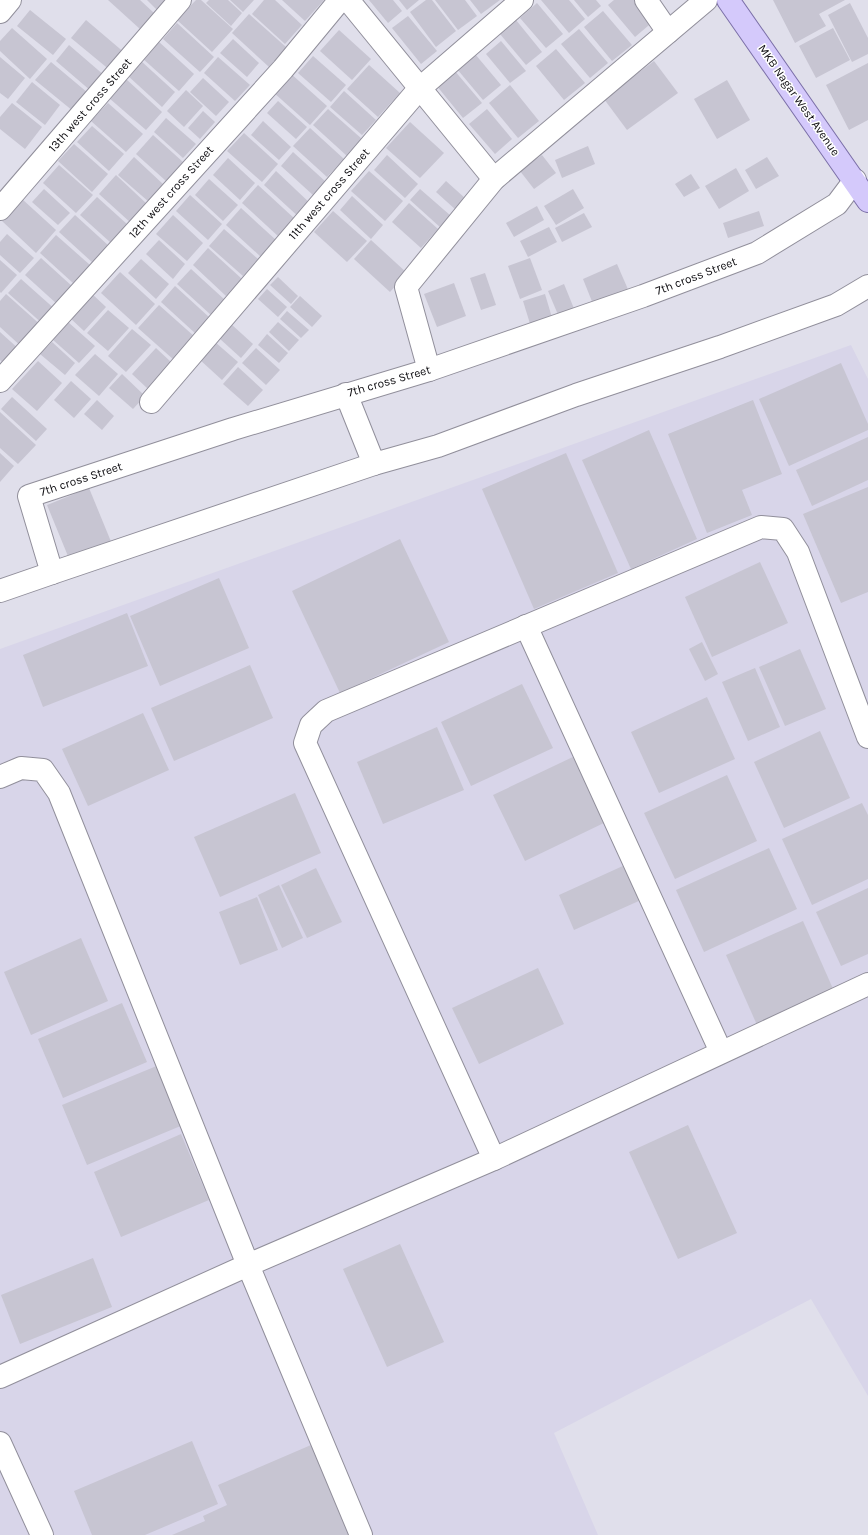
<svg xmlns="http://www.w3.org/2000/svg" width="868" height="1535" viewBox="0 0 868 1535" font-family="Karla,sans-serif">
<rect width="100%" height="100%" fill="#e0dfeb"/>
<polygon fill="#d8d5e9" points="851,345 868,379 868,1396 811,1299 554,1433 598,1535 0,1535 0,649"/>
<g fill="#c7c5d2">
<polygon points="108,0 140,0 154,13 140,29"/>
<polygon points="147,0 169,0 158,11"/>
<polygon points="196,0 201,0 233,29 212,52 177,20"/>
<polygon points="209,0 228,0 242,13 231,26 206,3"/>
<polygon points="230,0 254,0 243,12"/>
<polygon points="264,0 275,0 302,25 285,44 252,14"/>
<polygon points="282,0 324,0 305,21"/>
<polygon points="369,0 393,0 402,11 388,23"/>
<polygon points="399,0 419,0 407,10"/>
<polygon points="426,0 432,0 456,31 436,47 410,12"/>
<polygon points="435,0 465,0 477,16 458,30"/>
<polygon points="470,0 500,0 481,14"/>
<polygon points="541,0 569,0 585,19 569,33"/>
<polygon points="574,0 596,0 601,6 588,17"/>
<polygon points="614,0 639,0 655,20 635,37 608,5"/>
<polygon points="773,0 845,0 819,14 826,26 795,43"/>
<polygon points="537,3 563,34 546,48 520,18"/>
<polygon points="850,3 868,38 868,54 852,62 828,15"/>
<polygon points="30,10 66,39 53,55 17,26"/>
<polygon points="603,11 632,45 612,61 584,27"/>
<polygon points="249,14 286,47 269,67 232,33"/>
<polygon points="408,16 437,51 421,64 392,28"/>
<polygon points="86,20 126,54 111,71 71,38"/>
<polygon points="516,20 542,52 526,65 500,34"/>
<polygon points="177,23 214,57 200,72 163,39"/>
<polygon points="12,28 47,59 30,79 0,51 0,41"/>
<polygon points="833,28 850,60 816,78 799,46"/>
<polygon points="579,29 608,63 590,78 561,44"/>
<polygon points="339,30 371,59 352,80 320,51"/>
<polygon points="233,39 259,63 247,77 220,53"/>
<polygon points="158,41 194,74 179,91 142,58"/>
<polygon points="501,41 526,71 510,83 486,54"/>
<polygon points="69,45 105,76 91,91 56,61"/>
<polygon points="556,49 585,83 564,100 536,66"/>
<polygon points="475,54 501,85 483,100 457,69"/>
<polygon points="313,56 346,85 331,102 298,73"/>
<polygon points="0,57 25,78 8,99 0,93"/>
<polygon points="218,57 250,85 235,101 204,73"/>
<polygon points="141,61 175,92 162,107 127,75"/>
<polygon points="654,61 678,93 627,130 604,99"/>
<polygon points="51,62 88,93 73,111 35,80"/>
<polygon points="868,63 868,120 849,130 826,85"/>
<polygon points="369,65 400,93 378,117 347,89"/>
<polygon points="454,70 482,103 463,118 436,85"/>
<polygon points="290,73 327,106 310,125 273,92"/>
<polygon points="203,78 229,102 216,116 190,92"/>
<polygon points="126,79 162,112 146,130 109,98"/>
<polygon points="727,80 750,120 717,139 694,99"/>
<polygon points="32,82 60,105 45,125 16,102"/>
<polygon points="510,85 539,121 518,138 489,103"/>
<polygon points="186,90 203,106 184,127 167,111"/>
<polygon points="344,91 376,120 362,135 330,107"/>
<polygon points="278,101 307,127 296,139 267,113"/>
<polygon points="12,103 42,127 25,149 0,129 0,117"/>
<polygon points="108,103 143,134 126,152 91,121"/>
<polygon points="328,109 362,139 347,156 313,125"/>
<polygon points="487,109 512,139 495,154 469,124"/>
<polygon points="203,111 215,122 200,139 188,128"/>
<polygon points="166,118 196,144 183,158 154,132"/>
<polygon points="263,121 291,147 279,160 251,135"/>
<polygon points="410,122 444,153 420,178 386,148"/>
<polygon points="92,126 124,154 109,171 77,142"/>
<polygon points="310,128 344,159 327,177 293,146"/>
<polygon points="244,133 278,164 262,182 227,151"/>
<polygon points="153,135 183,162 166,181 136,154"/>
<polygon points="74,144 108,174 92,192 58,161"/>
<polygon points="588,146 595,164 562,178 555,160"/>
<polygon points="293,152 326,182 313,195 281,166"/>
<polygon points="387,155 418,184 405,198 374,170"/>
<polygon points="542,155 556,173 534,189 520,171"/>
<polygon points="134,157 164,185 149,202 118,175"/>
<polygon points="767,157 779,176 756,189 745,170"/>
<polygon points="228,158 255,183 240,200 213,175"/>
<polygon points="59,165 93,195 76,213 43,183"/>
<polygon points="736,168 749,191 719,209 705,186"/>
<polygon points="276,171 313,206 301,219 264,185"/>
<polygon points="369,171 403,201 385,221 351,191"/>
<polygon points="691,174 700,188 684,197 675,184"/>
<polygon points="116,175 148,205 131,223 99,194"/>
<polygon points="209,179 238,205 223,221 195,195"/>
<polygon points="446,181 466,199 456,210 436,192"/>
<polygon points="258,185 295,219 279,237 242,203"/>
<polygon points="44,189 70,213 58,225 32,202"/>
<polygon points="420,189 451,216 441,228 410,200"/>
<polygon points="573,189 584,208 556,225 544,206"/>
<polygon points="190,195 222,224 208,240 176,211"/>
<polygon points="352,196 383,225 371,239 340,210"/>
<polygon points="97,197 128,225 111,243 80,215"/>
<polygon points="22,199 56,230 36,253 2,221"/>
<polygon points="409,203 438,229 421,248 392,222"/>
<polygon points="537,206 544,220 514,237 506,223"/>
<polygon points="241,208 276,240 261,257 226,225"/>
<polygon points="333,211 367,241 347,262 314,232"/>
<polygon points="759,211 764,226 728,238 723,223"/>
<polygon points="584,213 592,227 562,242 555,228"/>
<polygon points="75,215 109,246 93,263 59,232"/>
<polygon points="173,215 203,243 187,261 156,234"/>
<polygon points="549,227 557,242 528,257 520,241"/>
<polygon points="224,229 258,259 243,276 209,246"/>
<polygon points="7,234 34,258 20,273 0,255 0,242"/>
<polygon points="56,235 90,265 73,283 40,253"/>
<polygon points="159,240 185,264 173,279 146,254"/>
<polygon points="371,240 407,273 390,292 354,259"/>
<polygon points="208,248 242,279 226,296 193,265"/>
<polygon points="41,258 73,287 57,304 25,275"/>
<polygon points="530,258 542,290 520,299 508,266"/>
<polygon points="141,259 169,284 156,299 128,273"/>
<polygon points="0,260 17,275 1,293 0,292"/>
<polygon points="617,264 630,294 595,309 583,279"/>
<polygon points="191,269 225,300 211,315 177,284"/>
<polygon points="120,272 155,304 136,325 101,293"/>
<polygon points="485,273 496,305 481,310 470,278"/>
<polygon points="278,277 298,296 291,304 270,285"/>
<polygon points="21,279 57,311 44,325 8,293"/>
<polygon points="454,283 466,316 437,327 424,294"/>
<polygon points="564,284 575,311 559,317 548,291"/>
<polygon points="175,286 210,318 196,334 161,302"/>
<polygon points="267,289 287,307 278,317 258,299"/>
<polygon points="91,293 106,307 84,331 69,317"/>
<polygon points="6,294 43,327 23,348 0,327 0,301"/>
<polygon points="545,294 553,321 531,327 523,301"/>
<polygon points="300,296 322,316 312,327 290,307"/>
<polygon points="159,305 195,337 174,360 138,328"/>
<polygon points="108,310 129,328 108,351 87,333"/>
<polygon points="287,311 309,330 301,338 280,319"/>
<polygon points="68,322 95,346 79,363 52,339"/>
<polygon points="278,322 299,340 289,351 269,332"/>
<polygon points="231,324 253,344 241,358 219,338"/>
<polygon points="132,329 151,345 126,372 108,356"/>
<polygon points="0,332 21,351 7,367 0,360"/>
<polygon points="267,334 288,353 279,363 258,345"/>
<polygon points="52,342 75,363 65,375 40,354"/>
<polygon points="215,342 238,362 222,380 199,359"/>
<polygon points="156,348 172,363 148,389 132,374"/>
<polygon points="256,348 280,370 266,385 242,363"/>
<polygon points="95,354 118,374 99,396 75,375"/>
<polygon points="38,361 62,383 37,411 12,389"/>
<polygon points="841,363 868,424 868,430 789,466 759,399"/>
<polygon points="238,367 263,390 248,406 223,384"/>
<polygon points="122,374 145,396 133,409 109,388"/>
<polygon points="71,381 91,399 74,418 54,400"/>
<polygon points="12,397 47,429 36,441 1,409"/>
<polygon points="97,400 114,416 102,430 84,414"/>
<polygon points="753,400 782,474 742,490 752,515 707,533 668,434"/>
<polygon points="0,412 36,445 18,464 0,448"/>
<polygon points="649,430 697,539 631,569 582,460"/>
<polygon points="868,437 868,480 812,506 796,470"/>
<polygon points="0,453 14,466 0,482"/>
<polygon points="566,453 618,573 534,609 482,489"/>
<polygon points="868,487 868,592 841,603 803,514"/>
<polygon points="89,488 112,544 70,561 47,505"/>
<polygon points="400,539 449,642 340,693 292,591"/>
<polygon points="760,562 788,623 712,657 685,597"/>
<polygon points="219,578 249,648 160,686 130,616"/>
<polygon points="127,613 148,666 43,707 23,655"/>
<polygon points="702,642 718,674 705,681 689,649"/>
<polygon points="800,649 826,709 785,726 759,667"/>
<polygon points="250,665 273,718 174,761 151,708"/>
<polygon points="755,668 780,727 748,741 722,682"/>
<polygon points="522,684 553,748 471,786 441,722"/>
<polygon points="707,697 735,759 659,793 631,732"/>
<polygon points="143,713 169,770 88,806 62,749"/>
<polygon points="437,727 464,790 383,824 357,762"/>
<polygon points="820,731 850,798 784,828 754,762"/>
<polygon points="577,755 608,821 525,861 493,795"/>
<polygon points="727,775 757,841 675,879 644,813"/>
<polygon points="295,793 321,853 220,897 194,837"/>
<polygon points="862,803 868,815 868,879 812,905 782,839"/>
<polygon points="769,848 797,909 704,952 676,890"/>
<polygon points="625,865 641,900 574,930 559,895"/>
<polygon points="316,868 342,922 307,938 281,885"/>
<polygon points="279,885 303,938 282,948 258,895"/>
<polygon points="868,888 868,954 841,966 816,912"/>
<polygon points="257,897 278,950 240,965 219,912"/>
<polygon points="803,921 834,991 757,1025 726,955"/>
<polygon points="81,938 108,1001 31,1035 4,972"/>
<polygon points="538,968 564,1024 479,1064 452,1008"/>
<polygon points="122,1003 147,1062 63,1098 38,1039"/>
<polygon points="159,1065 183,1125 87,1165 62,1105"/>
<polygon points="688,1125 737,1233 678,1259 629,1152"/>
<polygon points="181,1134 209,1200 121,1237 94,1172"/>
<polygon points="400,1244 444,1342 387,1367 343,1269"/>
<polygon points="93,1258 112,1307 20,1344 1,1295"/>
<polygon points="192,1441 218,1504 145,1535 92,1535 74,1491"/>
<polygon points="311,1445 349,1535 172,1535 205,1521 203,1516 227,1505 218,1485"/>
</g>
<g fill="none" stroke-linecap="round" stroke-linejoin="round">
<g stroke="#918f9b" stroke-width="24">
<g id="minor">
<polyline points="348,0 494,179"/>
<polyline points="646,0 668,32"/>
<polyline points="0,12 10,0"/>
<polyline points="0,209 180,0"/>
<polyline points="429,370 406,287 494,179 706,0"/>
<polyline points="0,381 283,69 340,0"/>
<polyline points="346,394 374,464 438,446 576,395 720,347 836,305 868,286"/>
<polyline points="151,402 419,89 522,0"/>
<polyline points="52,573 374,464"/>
<polyline points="0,591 52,573 29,496 233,429 429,370 643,296 757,253 837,204 855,180"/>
<polyline points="526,626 721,1052"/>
<polyline points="0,777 21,768 43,770 59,793 248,1265 361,1535"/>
<polyline points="494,1159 305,743 311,725 326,711 761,527 783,529 798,552 868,737"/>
<polyline points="0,1377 248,1265 494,1159 868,984"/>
<polyline points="0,1443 42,1535"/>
</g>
</g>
<g stroke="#7c70a8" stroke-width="24">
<polyline id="major" points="728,0 868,201"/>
</g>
<use href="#minor" stroke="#fff" stroke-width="22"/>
<use href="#major" stroke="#d4c9fb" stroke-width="22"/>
</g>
<g text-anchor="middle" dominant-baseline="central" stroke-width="3" stroke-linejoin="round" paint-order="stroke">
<g font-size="12" fill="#0f0e12" stroke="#fff">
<text transform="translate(799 100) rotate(55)">MKB Nagar West Avenue</text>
<text transform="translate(90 105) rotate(-49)">13th west cross Street</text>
<text transform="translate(171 192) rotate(-48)">12th west cross Street</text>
<text transform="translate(329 194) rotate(-49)">11th west cross Street</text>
<text transform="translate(696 276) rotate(-21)">7th cross Street</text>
<text transform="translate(389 381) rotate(-16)">7th cross Street</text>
<text transform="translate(81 479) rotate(-18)">7th cross Street</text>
</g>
</g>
</svg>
